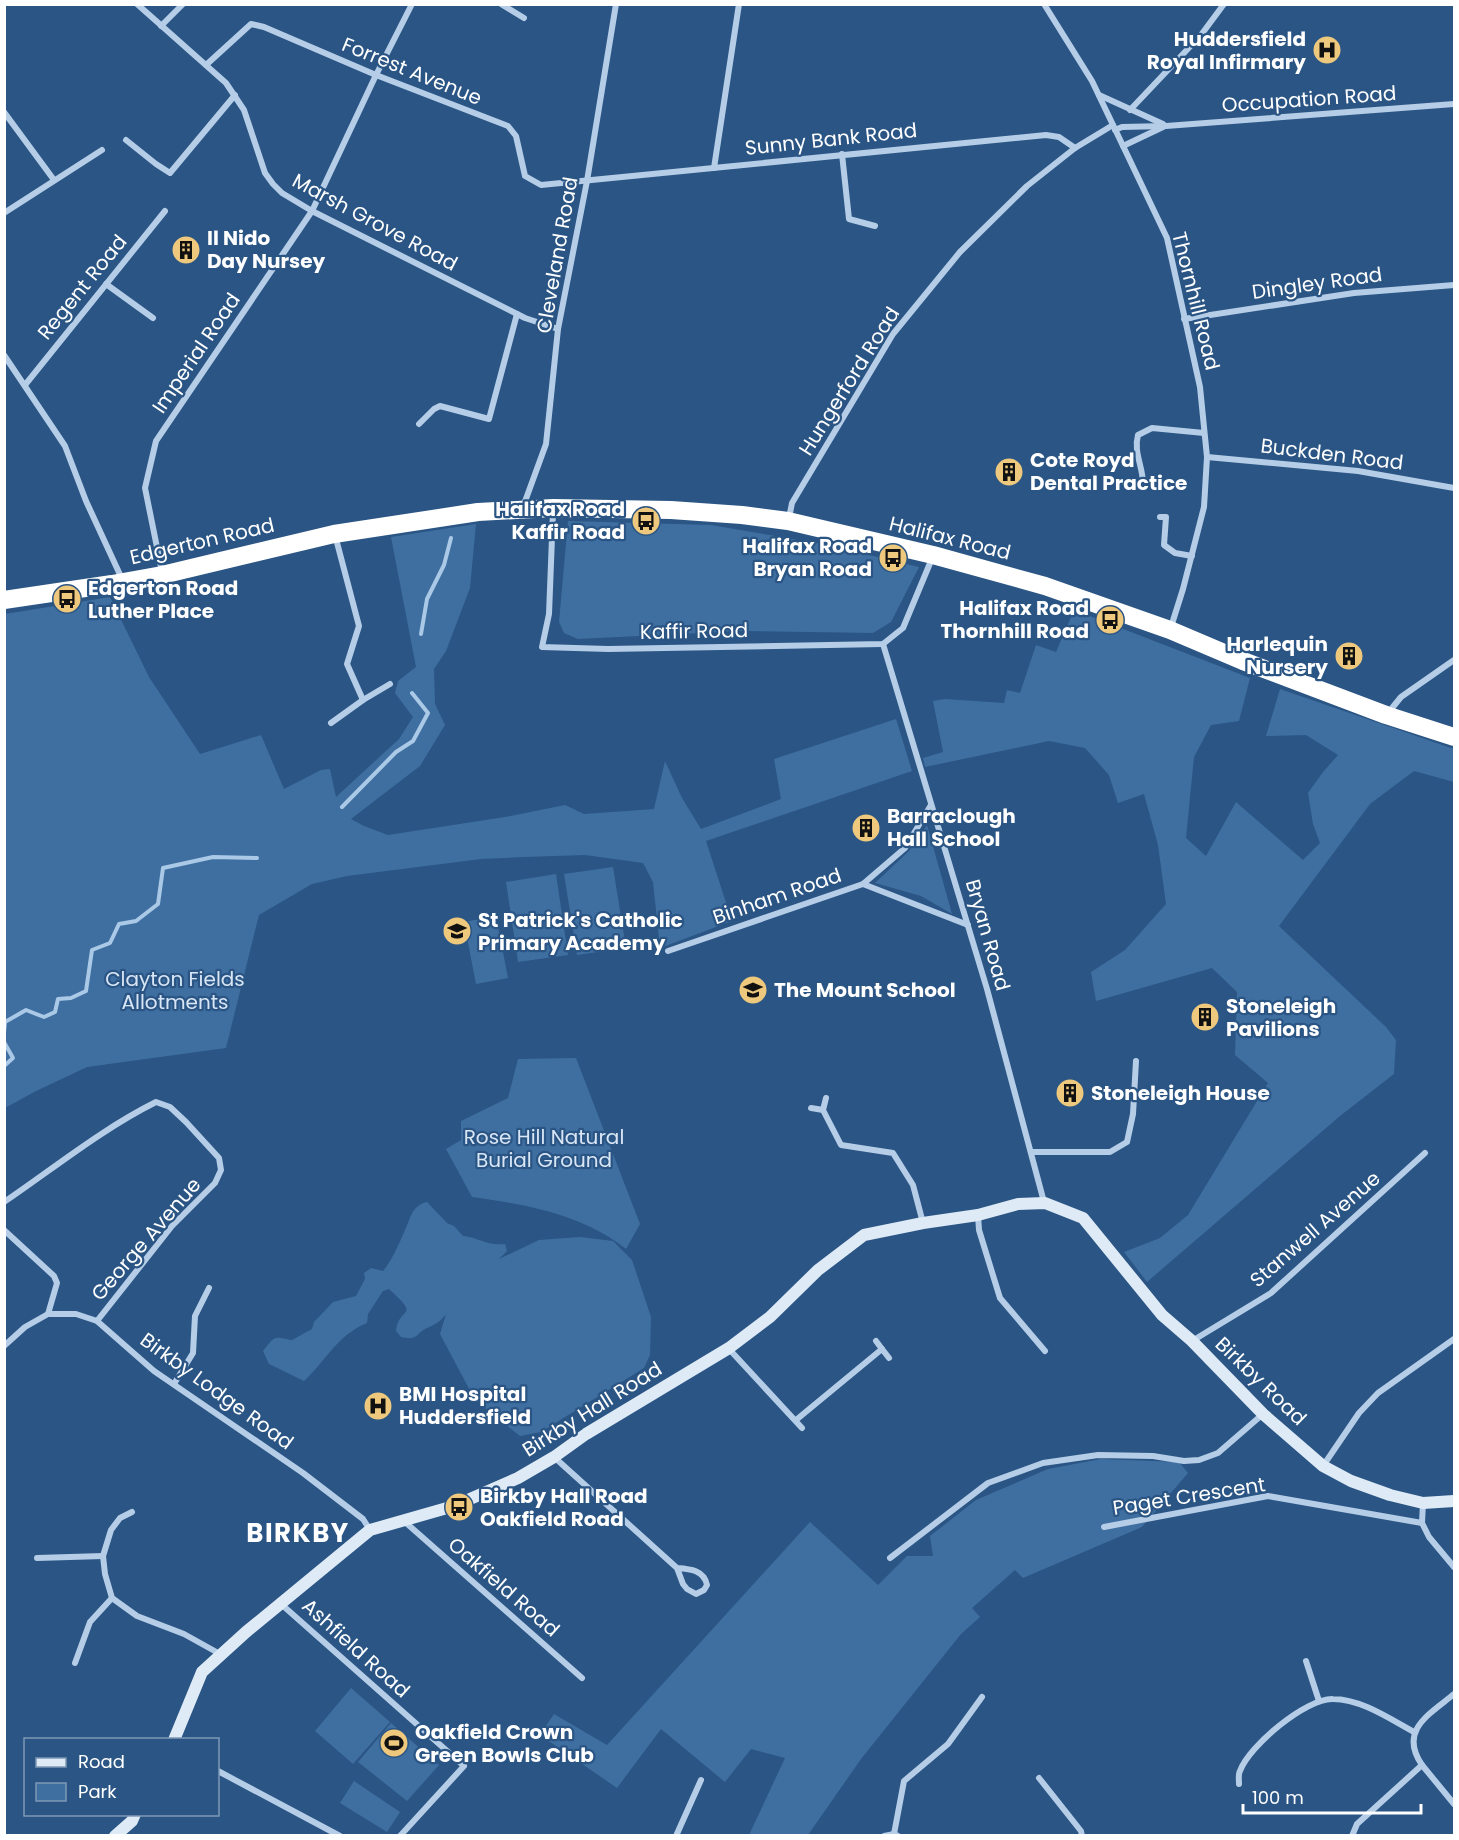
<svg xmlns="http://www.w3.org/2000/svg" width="1459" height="1840" viewBox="0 0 1459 1840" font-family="Poppins,sans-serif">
<rect width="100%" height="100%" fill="#2a5584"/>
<g fill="#3f6fa0">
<polygon points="568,521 711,525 828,545 919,567 891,622 873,633 740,631 578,639 564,633 559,622"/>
<polygon points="476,524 470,588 446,651 434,669 435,704 445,725 420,766 351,819 364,826 388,835 505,817 565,805 584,814 654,809 665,761 682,798 701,829 781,799 774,759 896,719 912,771 706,841 732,921 660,948 653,882 643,863 585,855 524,857 481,859 347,876 312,884 259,915 226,1048 87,1067 36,1091 5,1108 4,678 6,678 5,614 110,597 149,677 200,754 261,735 284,789 321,770 330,769 336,797 399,739 413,717 395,693 398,681 416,667 391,537"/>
<polygon points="1074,610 1250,678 1239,721 1211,725 1194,757 1186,838 1206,856 1236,802 1303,860 1320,843 1313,824 1308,793 1323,772 1338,755 1306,735 1266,736 1280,689 1454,749 1454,782 1414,771 1370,804 1279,926 1386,1027 1396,1040 1394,1074 1340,1116 1147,1282 1124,1252 1160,1238 1188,1215 1268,1083 1235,1055 1237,992 1212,968 1096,1001 1091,972 1125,950 1166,904 1158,845 1144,794 1118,803 1109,775 1085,748 1049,741 925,767 923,758 943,752 933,701 945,699 1004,703 1007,690 1020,693 1036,645 1056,652"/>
<polygon points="927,825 952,914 921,896 875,883 909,851"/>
<polygon points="613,867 626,948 577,955 564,874"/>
<polygon points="556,874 568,955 518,962 506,882"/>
<polygon points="496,916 508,978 476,984 464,922"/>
<path d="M576,1058L640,1224L626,1249C584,1215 525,1204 472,1197L446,1149L461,1140V1121L508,1098L518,1059Z"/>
<path d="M427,1202L447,1223L454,1226L463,1236C481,1238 486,1246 505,1244L507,1251L499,1259L539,1240L580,1237L613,1241L632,1260L651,1317L650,1355L644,1368L541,1432L520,1436L475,1400L440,1334L446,1314C441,1321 435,1325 427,1328C415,1334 418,1341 401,1337L396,1331C399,1305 422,1319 389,1289L383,1291L368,1314L367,1323C336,1336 327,1360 304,1381L269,1364L263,1351C276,1334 274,1337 292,1340L312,1329L314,1322L333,1302L356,1296L365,1279L364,1273L371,1268L383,1271C391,1262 400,1242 405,1230C411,1218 411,1206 427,1202Z"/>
<polygon points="1101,1459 1179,1462 1188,1473 1142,1527 1023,1578 1015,1570 972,1608 980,1617 961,1634 861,1759 808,1835 749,1835 785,1758 751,1749 725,1782 661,1729 617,1788 540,1735 554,1714 607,1745 810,1522 878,1585 907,1556 933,1556 930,1536 976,1500 1048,1469"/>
<polygon points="351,1688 390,1722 353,1764 315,1731"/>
<polygon points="391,1723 439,1765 407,1801 358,1762"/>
<polygon points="354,1781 400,1812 387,1832 340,1803"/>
</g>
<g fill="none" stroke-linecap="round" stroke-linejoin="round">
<g stroke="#aac9e7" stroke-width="4">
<polyline points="421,634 427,599 444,565 451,538"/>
<polyline points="342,807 396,752 413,741 428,713 412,693"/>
<polyline points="4,1032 5,1022 26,1010 44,1017 55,1012 58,999 71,998 86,991 92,950 110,943 119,924 136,921 158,904 163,868 213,857 257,858"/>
<polyline points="4,1042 13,1058 4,1066"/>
</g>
<g stroke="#b5cde7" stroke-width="6">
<polyline points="137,4 226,83 244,110 265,173 273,184 282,193 312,211 525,318 558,329"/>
<polyline points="501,4 524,18"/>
<polyline points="1044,4 1092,81 1167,238 1200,387 1207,457 1204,507 1183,589 1171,627"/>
<polyline points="161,26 183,4"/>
<polyline points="206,65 251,24 264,27 376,75 508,126 516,136 525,176 541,185 1046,135 1059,137 1075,148"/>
<polyline points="1099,95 1163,124"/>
<polyline points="1130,110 1201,35 1224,4"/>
<polyline points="4,112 54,180"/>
<polyline points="1115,130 1122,127 1166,126 1454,104"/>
<polyline points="126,140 156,164 170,173 235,95"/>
<polyline points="1123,146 1163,127"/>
<polyline points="842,154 849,219 875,226"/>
<polyline points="714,168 739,4"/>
<polyline points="4,213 102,150"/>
<polyline points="106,284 153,318"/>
<polyline points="1184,319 1354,293 1454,285"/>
<polyline points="4,355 65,446 86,501 122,579"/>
<polyline points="25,385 165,211"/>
<polyline points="419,424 434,409 440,406 489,419 517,314"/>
<polyline points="1207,457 1358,471 1454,488"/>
<path d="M1143,486C1144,468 1133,453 1138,435L1152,428L1204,433"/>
<polyline points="523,507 546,444 558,329 587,181 616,4"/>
<polyline points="553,512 549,614 542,647 608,649 883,644 903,628 933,556"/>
<polyline points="1160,517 1166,517 1164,545 1175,553 1192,556"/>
<polyline points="789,518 792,503 893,334 960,252 1027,186 1075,148 1113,125"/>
<polyline points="335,535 359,626 347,664 363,700"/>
<polyline points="162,572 145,488 156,441 312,211 376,75 412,4"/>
<polyline points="883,644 987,989 1044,1202"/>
<polyline points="1388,713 1401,697 1454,660"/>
<polyline points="331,723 363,700 390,684"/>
<polyline points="863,884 968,925"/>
<polyline points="668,951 863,884 905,848 931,805"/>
<polyline points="826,1098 823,1110 841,1145 893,1153 913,1185 923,1223"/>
<polyline points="811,1108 823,1110"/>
<polyline points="1031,1152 1110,1152 1127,1142 1133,1114 1136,1061"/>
<path d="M4,1202C54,1168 102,1129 156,1102L170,1107L186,1122L219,1158L221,1170L215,1183L172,1226L97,1321"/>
<polyline points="978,1215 979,1230 1000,1298 1045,1351"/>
<polyline points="4,1230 54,1276 57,1283 48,1314"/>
<polyline points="876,1341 882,1349"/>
<polyline points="1192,1341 1271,1293 1425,1153"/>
<polyline points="4,1346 25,1327 48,1314 76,1314 97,1321 154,1371 303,1473 363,1519 370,1530"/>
<polyline points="729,1349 802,1428"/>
<polyline points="174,1384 193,1353 195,1316 209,1288"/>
<polyline points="796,1420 882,1349 889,1358"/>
<path d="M554,1457L677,1568C690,1569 704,1570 707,1585L704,1590L696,1594L687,1589L683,1584L677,1568"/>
<polyline points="1323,1466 1359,1413 1378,1393 1454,1339"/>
<polyline points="1423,1503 1422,1523 1429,1537 1454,1567"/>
<polyline points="132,1512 120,1518 111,1530 103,1556 105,1574 112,1598 137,1616 184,1634 220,1654"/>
<polyline points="405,1522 582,1678"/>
<polyline points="1104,1527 1268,1496 1422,1523"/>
<polyline points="37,1558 103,1556"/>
<polyline points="890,1558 988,1483 1043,1463 1098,1455 1153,1456 1184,1461 1199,1460 1218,1453 1263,1414"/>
<polyline points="281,1604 464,1766 400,1836"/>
<polyline points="1306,1661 1319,1701"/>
<polyline points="75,1663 90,1622 112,1598"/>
<polyline points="1422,1765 1454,1804"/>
<polyline points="218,1771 340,1836"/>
<polyline points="1039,1778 1081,1831 1082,1836"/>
<path d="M1239,1784C1239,1780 1238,1774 1240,1771C1249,1746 1306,1698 1333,1699C1361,1699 1390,1719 1414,1732"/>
<polyline points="894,1834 904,1781 948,1744 982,1697"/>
<polyline points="676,1836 701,1780"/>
<polyline points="884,1836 894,1834 898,1836"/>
<path d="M1352,1836L1357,1824L1422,1765C1398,1730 1430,1714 1454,1694"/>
</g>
<g stroke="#deeaf6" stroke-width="12">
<polyline points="174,1740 202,1672 246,1632 370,1530 454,1506 518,1478 554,1457 586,1434 729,1348 770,1317 818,1270 864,1235 923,1223 978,1215 1018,1204 1045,1203 1083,1218 1162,1315 1192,1341 1263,1414 1323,1466 1351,1481 1390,1495 1423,1503 1454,1501"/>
<polyline points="115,1836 132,1821 135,1814"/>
</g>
<polyline stroke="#fff" stroke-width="18" points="4,600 112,584 162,575 334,534 478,512 553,508 671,510 742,515 788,521 933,555 1045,586 1170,630 1243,661 1386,715 1454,737"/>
</g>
<defs>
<g id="hospital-disc" transform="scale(1.5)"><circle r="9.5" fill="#edc87d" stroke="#2a5584"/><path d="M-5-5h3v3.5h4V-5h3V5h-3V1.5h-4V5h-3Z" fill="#111"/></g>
<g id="building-disc" transform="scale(1.5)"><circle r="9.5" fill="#edc87d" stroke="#2a5584"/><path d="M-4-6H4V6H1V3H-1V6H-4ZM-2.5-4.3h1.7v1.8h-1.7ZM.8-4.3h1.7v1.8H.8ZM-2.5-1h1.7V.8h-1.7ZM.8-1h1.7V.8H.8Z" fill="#111"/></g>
<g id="bus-disc" transform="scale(1.5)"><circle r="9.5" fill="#edc87d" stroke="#2a5584"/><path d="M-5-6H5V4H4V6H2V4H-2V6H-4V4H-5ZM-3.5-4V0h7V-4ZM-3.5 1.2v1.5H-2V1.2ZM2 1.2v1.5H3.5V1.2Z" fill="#111"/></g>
<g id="school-disc" transform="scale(1.5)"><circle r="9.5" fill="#edc87d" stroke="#2a5584"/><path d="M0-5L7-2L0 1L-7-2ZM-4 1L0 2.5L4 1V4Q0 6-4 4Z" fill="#111"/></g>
<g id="stadium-disc" transform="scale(1.5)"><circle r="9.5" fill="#edc87d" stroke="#2a5584"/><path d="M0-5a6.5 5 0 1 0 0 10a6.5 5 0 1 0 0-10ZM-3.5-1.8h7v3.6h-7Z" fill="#111"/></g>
</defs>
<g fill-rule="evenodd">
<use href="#hospital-disc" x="1327" y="50"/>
<use href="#building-disc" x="186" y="250"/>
<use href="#building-disc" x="1009" y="472"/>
<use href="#bus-disc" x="646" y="521"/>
<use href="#bus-disc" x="893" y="558"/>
<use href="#bus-disc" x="67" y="599"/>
<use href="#bus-disc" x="1110" y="620"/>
<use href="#building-disc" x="1349" y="656"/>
<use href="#building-disc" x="866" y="828"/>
<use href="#school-disc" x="457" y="931"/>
<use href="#school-disc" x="753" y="990"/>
<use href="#building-disc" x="1205" y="1017"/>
<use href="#building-disc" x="1070" y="1093"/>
<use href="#hospital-disc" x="378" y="1406"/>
<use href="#bus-disc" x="459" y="1507"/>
<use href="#stadium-disc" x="394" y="1743"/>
</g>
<g text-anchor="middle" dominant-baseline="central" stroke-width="4.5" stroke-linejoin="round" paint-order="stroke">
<g font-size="20" font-weight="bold" fill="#fff" stroke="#2a5584" text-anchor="start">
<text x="1306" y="39" text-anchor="end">Huddersfield<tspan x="1306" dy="23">Royal Infirmary</tspan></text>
<text x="207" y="238">Il Nido<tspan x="207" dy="23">Day Nursey</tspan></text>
<text x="1030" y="460">Cote Royd<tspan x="1030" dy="23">Dental Practice</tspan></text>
<text x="625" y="509" text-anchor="end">Halifax Road<tspan x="625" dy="23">Kaffir Road</tspan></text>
<text x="872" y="546" text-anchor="end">Halifax Road<tspan x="872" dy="23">Bryan Road</tspan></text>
<text x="88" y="588">Edgerton Road<tspan x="88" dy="23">Luther Place</tspan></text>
<text x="1089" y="608" text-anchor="end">Halifax Road<tspan x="1089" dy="23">Thornhill Road</tspan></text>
<text x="1328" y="644" text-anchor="end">Harlequin<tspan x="1328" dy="23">Nursery</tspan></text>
<text x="887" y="816">Barraclough<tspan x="887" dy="23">Hall School</tspan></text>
<text x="478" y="920">St Patrick's Catholic<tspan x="478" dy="23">Primary Academy</tspan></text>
<text x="774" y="990">The Mount School</text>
<text x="1226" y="1006">Stoneleigh<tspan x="1226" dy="23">Pavilions</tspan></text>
<text x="1091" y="1093">Stoneleigh House</text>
<text x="399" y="1394">BMI Hospital<tspan x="399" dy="23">Huddersfield</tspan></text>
<text x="480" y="1496">Birkby Hall Road<tspan x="480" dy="23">Oakfield Road</tspan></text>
<text x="415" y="1732">Oakfield Crown<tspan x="415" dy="23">Green Bowls Club</tspan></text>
</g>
<g font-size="20" fill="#fff" stroke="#2a5584">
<text transform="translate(412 71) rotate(22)">Forrest Avenue</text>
<text transform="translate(1309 99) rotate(-4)">Occupation Road</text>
<text transform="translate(831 139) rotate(-6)">Sunny Bank Road</text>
<text transform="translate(375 222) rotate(28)">Marsh Grove Road</text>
<text transform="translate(557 255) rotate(-80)">Cleveland Road</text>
<text transform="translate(1317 283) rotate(-8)">Dingley Road</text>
<text transform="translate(82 287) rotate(-51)">Regent Road</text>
<text transform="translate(1196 301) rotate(76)">Thornhill Road</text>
<text transform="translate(196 353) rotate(-56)">Imperial Road</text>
<text transform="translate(849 381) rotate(-58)">Hungerford Road</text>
<text transform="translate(1332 454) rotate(7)">Buckden Road</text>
<text transform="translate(950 538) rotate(14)">Halifax Road</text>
<text transform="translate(202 541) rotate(-13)">Edgerton Road</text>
<text transform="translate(694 631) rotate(-1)">Kaffir Road</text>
<text transform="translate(777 896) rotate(-19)">Binham Road</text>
<text transform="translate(988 935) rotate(74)">Bryan Road</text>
<text transform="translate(1315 1229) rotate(-41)">Stanwell Avenue</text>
<text transform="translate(146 1239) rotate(-49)">George Avenue</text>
<text transform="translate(1261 1381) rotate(44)">Birkby Road</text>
<text transform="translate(217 1391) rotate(36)">Birkby Lodge Road</text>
<text transform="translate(592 1409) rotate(-32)">Birkby Hall Road</text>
<text transform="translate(1189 1496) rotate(-9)">Paget Crescent</text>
<text transform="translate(504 1587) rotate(41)">Oakfield Road</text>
<text transform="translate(356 1648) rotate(42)">Ashfield Road</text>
</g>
<g font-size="20" fill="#d8e6f6" stroke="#2a5584">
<text x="175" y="979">Clayton Fields<tspan x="175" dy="23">Allotments</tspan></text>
<text x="544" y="1137">Rose Hill Natural<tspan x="544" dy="23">Burial Ground</tspan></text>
</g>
<g font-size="26" font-weight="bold" letter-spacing="1.5" fill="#fff" stroke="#2a5584">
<text x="298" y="1533">BIRKBY</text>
</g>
</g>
<rect width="1459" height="1840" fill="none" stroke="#ffffff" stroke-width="12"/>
<rect x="24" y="1738" width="195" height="78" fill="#2a5584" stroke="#7f99b5" stroke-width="1.5"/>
<rect x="36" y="1758" width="30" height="9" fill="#deeaf6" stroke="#7f99b5" stroke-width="1.5"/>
<text x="78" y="1768" font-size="18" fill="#ffffff">Road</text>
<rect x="36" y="1783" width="30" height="18" fill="#3f6fa0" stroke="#7f99b5" stroke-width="1.5"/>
<text x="78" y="1798" font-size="18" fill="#ffffff">Park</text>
<path d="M1243 1804v9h178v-9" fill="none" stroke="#ffffff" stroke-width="3"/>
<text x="1252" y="1804" font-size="18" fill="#ffffff" stroke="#2a5584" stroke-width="4.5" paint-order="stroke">100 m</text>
</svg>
